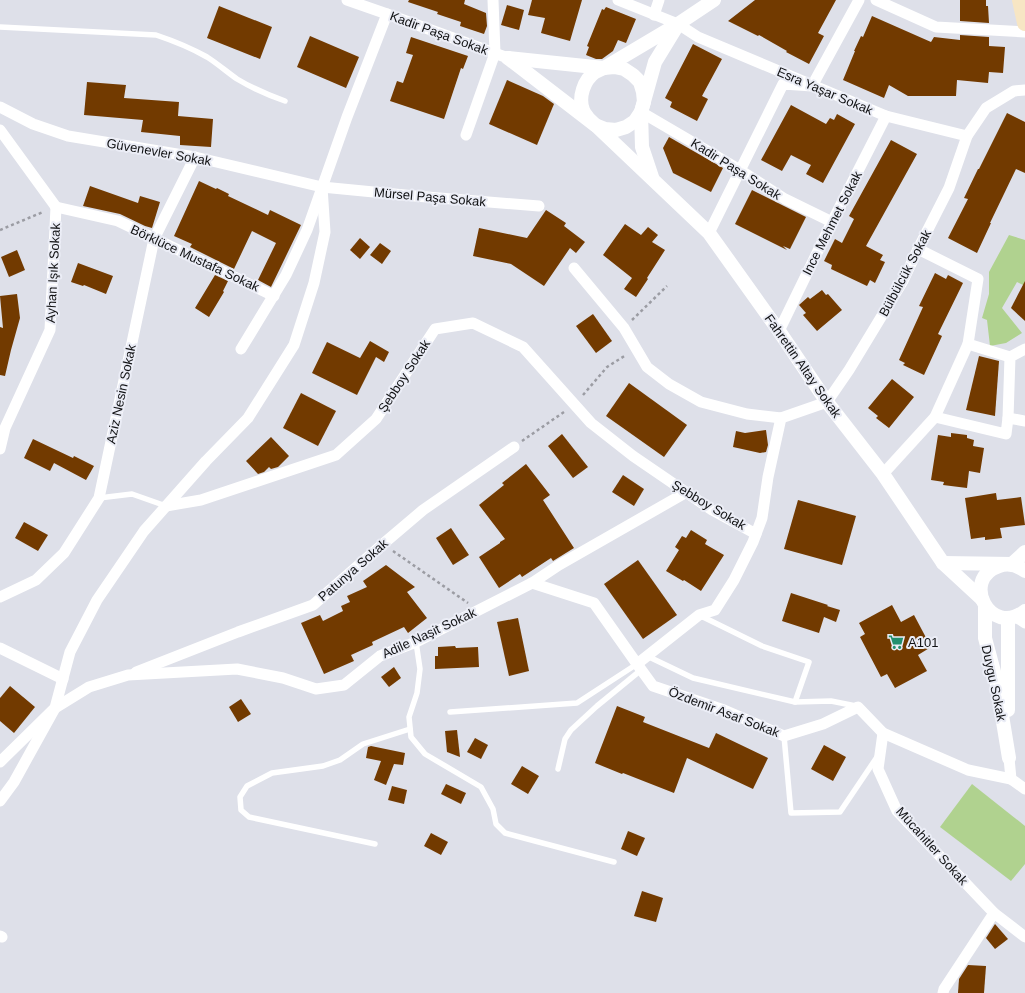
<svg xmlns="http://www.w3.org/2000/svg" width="1025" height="993" viewBox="0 0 1025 993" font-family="Arial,sans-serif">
<rect width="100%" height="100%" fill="#dee0e9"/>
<g fill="#b0d28f">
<polygon points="1009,235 1025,240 1025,286 1017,282 1002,308 1022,333 1006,343 990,346 987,320 982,318 989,294 989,272"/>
<polygon points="972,784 1025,826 1025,864 1011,881 940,827"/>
</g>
<g fill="#723a00">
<polygon points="409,0 465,0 464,4 486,13 487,26 484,34 460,26 461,22 437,14 438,12 408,2"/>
<polygon points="532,0 582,0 570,41 541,33 545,18 528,15"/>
<polygon points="755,0 836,0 818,33 824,36 809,64 786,52 787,51 759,35 758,36 728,21"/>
<polygon points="960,0 986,0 986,6 988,6 989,23 960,21"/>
<polygon points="507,5 524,10 519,30 501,25"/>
<polygon points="219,6 272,27 260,59 207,38"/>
<polygon points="606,7 636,19 626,43 618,40 613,51 602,59 596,59 586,55 589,47 587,46 602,9 604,10"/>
<polygon points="872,16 931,42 934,37 960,40 960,35 989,37 989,46 1005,47 1003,73 989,72 988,83 957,80 956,96 908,96 889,85 884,98 843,80 855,51 854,51 861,36 863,37"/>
<polygon points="310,36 359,57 346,88 297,67"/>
<polygon points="411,37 468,56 463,69 461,68 444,119 390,101 397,81 403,83 413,55 406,53"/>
<polygon points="693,44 722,59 702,96 708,99 697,121 670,107 672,102 665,98"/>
<polygon points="507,80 543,96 554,104 537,145 489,124"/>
<polygon points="87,82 126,85 124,98 179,102 178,116 213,119 211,147 180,145 180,136 141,132 143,120 84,115"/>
<polygon points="791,105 826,124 830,118 834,120 837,114 855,124 823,183 806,174 811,165 791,155 782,171 761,160"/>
<polygon points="1007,113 1025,122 1025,173 1016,169 990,223 991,223 977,253 948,238 968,199 964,198 978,169 979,169"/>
<polygon points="669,137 723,168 711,192 673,173 663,148"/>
<polygon points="891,140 917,154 866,246 883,255 880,260 885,262 875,283 870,280 867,286 831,269 832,265 824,261 835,239 842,243 854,219 849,216"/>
<polygon points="199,181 216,189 217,188 229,194 228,196 268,215 270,210 301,225 271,287 258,280 276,243 252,231 234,269 190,247 192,244 174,236"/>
<polygon points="90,186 138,203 140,196 160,202 152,228 145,226 120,214 83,206"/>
<polygon points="752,190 806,217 790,249 783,246 787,250 735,224"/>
<polygon points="546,210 566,223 564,226 585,242 576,253 570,248 544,286 511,264 473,256 479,228 527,238"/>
<polygon points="625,224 641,235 648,227 658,235 652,242 665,250 647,278 648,279 636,297 624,289 632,278 603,255"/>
<polygon points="360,238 370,247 360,259 350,250"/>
<polygon points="380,243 391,251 382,264 370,255"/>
<polygon points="17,250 25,270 9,277 1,257"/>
<polygon points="78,263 113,276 106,294 84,285 83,286 71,282"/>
<polygon points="935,273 946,279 948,275 963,283 938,334 942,336 924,375 903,365 905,363 899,360 923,307 919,306"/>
<polygon points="215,275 228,281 223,291 224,292 209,317 195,308"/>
<polygon points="1025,281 1025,321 1011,308"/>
<polygon points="822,290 826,295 828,294 842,310 817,331 803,315 806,313 799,305 808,297 810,299"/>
<polygon points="17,294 20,318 11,350 5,376 0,375 0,327 3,328 0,296"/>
<polygon points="593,314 612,341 596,353 576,326"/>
<polygon points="370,341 389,352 384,362 376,357 357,395 312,373 327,342 360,358"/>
<polygon points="979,356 999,361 995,416 966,410"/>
<polygon points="892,379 914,397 889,428 876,418 878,416 868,408"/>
<polygon points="629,383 687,425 664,457 606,416"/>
<polygon points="301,393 336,411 318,446 283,428"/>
<polygon points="766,430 768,445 766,452 760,453 733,447 736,431 745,433"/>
<polygon points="951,433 967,435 967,438 974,440 973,446 984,448 980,473 969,471 967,488 943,485 944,482 931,480 938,435 951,437"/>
<polygon points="562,434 588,467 573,478 548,446"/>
<polygon points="271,437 289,456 278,467 271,469 269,467 264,472 258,474 246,461"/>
<polygon points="33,439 73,458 74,456 94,466 86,480 54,463 50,471 24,458"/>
<polygon points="526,464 550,495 543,500 574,548 553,561 551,558 522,577 520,574 499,588 479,557 500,543 500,542 505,539 479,505 504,485 502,483"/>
<polygon points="623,475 644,489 634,506 612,492"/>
<polygon points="996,493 997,500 1021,497 1025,525 1000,528 1002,538 985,540 985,537 971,539 965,498"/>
<polygon points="798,500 856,516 842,565 784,549"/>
<polygon points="24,522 48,535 38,551 15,538"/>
<polygon points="451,528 469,555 453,565 436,538"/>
<polygon points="691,530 707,540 705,544 724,555 701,591 684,580 683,581 666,571 679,550 675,547 682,536 686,538"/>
<polygon points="638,560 677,615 643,639 604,584"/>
<polygon points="386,565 415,587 407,592 427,618 408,633 404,627 372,642 373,645 351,655 354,661 324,674 301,623 320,615 323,621 343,611 341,606 350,602 347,596 367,587 363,581"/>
<polygon points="791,593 828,605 827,606 840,610 836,622 824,617 819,633 782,621"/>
<polygon points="892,605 901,622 914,615 931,647 918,655 927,671 895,688 887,674 881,677 860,637 865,634 859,623"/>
<polygon points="518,618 529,671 509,676 497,622"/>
<polygon points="455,646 456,648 478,647 479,667 435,669 435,656 438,656 438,647"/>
<polygon points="394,667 401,678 389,687 381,677"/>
<polygon points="10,686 35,707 14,733 0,721 0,698"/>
<polygon points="241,699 251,714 238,722 229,707"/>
<polygon points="617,706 645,717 643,722 709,748 716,733 768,758 753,789 687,758 674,793 623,773 622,774 595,763"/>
<polygon points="457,730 460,757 447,752 445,731"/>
<polygon points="475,738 488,745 481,759 467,752"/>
<polygon points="824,745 846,757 833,781 811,769"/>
<polygon points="371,746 405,753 403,765 394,764 386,785 374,780 381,761 366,758 368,747"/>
<polygon points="522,766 539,776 528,794 511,784"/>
<polygon points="446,784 466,793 461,804 441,794"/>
<polygon points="392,786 407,790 404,804 388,800"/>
<polygon points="628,831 645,838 637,856 621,849"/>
<polygon points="431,833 448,842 441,855 424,846"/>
<polygon points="642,891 663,898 656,922 634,916"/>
<polygon points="995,924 1008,939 995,949 986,938"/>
<polygon points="968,965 986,966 984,993 958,993 959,979"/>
</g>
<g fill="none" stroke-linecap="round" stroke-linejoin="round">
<g stroke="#9b9ca3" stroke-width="2.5" stroke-dasharray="3 3" stroke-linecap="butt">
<polyline points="0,230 43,212"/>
<polyline points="632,320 667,286"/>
<polyline points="583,395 607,367 626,355"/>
<polyline points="522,441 564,412"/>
<polyline points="393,551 468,603"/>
</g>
<g stroke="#fff" stroke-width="5.5">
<path d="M0,27L156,35C174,41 191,48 207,57C218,64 227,72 237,79C252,88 268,95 285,101"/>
<polyline points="99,498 132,494 166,506"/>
<polyline points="416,642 420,669 417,693 409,717 411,737 425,754 481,787 493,809 496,824 505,833 614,862"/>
<polyline points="647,656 693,678 795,702 809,662 762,646 701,616"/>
<polyline points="795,702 831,701 856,706"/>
<polyline points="450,712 577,703 637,664"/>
<polyline points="784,736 791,813 840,812 877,757"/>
<polyline points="558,769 565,739 571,730 597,706 641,670"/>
<polyline points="375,844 249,817 241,810 240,797 247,786 272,773 323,766 340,760 363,744 410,729"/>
</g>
<g stroke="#fff" stroke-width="11">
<polyline points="347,0 387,14 508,58"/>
<polyline points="618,0 678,24 698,37 886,116 967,136 986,108 1014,91 1025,90"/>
<polyline points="876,0 936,27 1025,32"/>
<polyline points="654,15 659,0"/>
<polyline points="0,107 33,124 68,136 195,157 322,187 415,196 539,206"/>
<polyline points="641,112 740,170 785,199 832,222"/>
<polyline points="0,130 56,207"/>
<polyline points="466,135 495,53 493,0"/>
<polyline points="56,207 118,221 274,296"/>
<polyline points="709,233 783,84 812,86 859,0"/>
<polyline points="574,268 624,328 647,367 669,384 701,402 747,414 781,418"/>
<polyline points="779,331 832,222 886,116"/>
<polyline points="968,344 1010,357"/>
<polyline points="241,349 286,275 307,230 347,117 387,14"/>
<polyline points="1025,349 1010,357 1008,418 1025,421"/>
<polyline points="935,417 1006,434 1008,418"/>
<polyline points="0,449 5,428 50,330 56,207"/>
<polyline points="883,474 935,417 968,344 978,279 918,249"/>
<polyline points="166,506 201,500 336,455 376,419 435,329 473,323 523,347 591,423 633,456 712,510 756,534"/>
<polyline points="532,583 594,603 637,664 653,686 724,710 784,736 823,724 858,707 883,733 968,770 1011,779"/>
<polyline points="0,597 36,580 64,553 99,498 154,239 195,157"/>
<polyline points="1016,617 1025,623"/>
<polyline points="0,648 63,679"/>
<polyline points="637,664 699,615 715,610 734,580 753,542 762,518 768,477 781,418 827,402 849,370 903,281 918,249 949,188 967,136"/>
<polyline points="136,672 238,632 313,605 383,544 423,510 514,447"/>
<polyline points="883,733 878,769 897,811 994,913 1025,937"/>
<polyline points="1009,758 1011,779 1025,789"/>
<polyline points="0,762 55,708 70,652 97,600 144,531 206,461 248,418 294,345 314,283 325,232 322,187"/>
<polyline points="0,801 14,782 55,708 89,687 128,675 237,669 283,678 316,689 344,685 380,656 416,642 532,583 559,565 685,493"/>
<polyline points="0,936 2,937"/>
<polyline points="943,993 944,989 994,913"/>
</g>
<g stroke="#fff" stroke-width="14">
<path d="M714,0L678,24L604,68C601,69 598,71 595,72C584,80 578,97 583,110C584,113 586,115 588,118L709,233L779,331L827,402L883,474L943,563L982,599"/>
<polyline points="508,58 595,125 605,129 616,130 626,127 635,121 641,112 655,62 677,26"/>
<polyline points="508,58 604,68 614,67 624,69 633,75 640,82 643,92 644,102 641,112 642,147 652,177"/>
<polyline points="943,563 1012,564 1025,552"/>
<path d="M1025,571C1017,565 1008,563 999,566C960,579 990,638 1025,611"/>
<polyline points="985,607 985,638 996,679 1009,758"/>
<polyline points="1008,618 1008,710"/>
</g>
<polyline stroke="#f7e6c4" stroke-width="16" points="1020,0 1025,23"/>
</g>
<defs>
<g id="supermarket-bare" transform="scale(1.2)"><path d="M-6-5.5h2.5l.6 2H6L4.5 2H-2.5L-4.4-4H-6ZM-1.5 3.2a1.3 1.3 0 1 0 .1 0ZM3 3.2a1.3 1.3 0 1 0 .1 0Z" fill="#228f6e" stroke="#ebedf6" stroke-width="2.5" paint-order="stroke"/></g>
</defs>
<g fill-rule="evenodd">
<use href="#supermarket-bare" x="896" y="642"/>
</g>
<g text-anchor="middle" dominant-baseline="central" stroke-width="4" stroke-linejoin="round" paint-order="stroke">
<g font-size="13" fill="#111214" stroke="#ebedf6">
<text transform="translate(439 33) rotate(20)">Kadir Paşa Sokak</text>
<text transform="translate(825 91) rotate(23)">Esra Yaşar Sokak</text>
<text transform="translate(159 152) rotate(10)">Güvenevler Sokak</text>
<text transform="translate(736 169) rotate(32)">Kadir Paşa Sokak</text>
<text transform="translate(430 197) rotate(5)">Mürsel Paşa Sokak</text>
<text transform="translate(832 223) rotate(-63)">Ince Mehmet Sokak</text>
<text transform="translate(195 258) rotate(25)">Börklüce Mustafa Sokak</text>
<text transform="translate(53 273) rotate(-87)">Ayhan Işık Sokak</text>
<text transform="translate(905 273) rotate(-62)">Bülbülcük Sokak</text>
<text transform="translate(803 366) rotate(55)">Fahrettin Altay Sokak</text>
<text transform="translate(404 376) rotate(-57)">Şebboy Sokak</text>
<text transform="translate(121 394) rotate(-78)">Aziz Nesin Sokak</text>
<text transform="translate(709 505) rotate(31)">Şebboy Sokak</text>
<text transform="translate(353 570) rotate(-41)">Patunya Sokak</text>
<text transform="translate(429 633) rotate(-25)">Adile Naşit Sokak</text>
<text transform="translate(994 683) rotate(78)">Duygu Sokak</text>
<text transform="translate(724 712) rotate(21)">Özdemir Asaf Sokak</text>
<text transform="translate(932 846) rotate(48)">Mücahitler Sokak</text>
</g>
<g font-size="13" fill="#111214" stroke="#ebedf6" text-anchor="start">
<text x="908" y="642">A101</text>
</g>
</g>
</svg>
